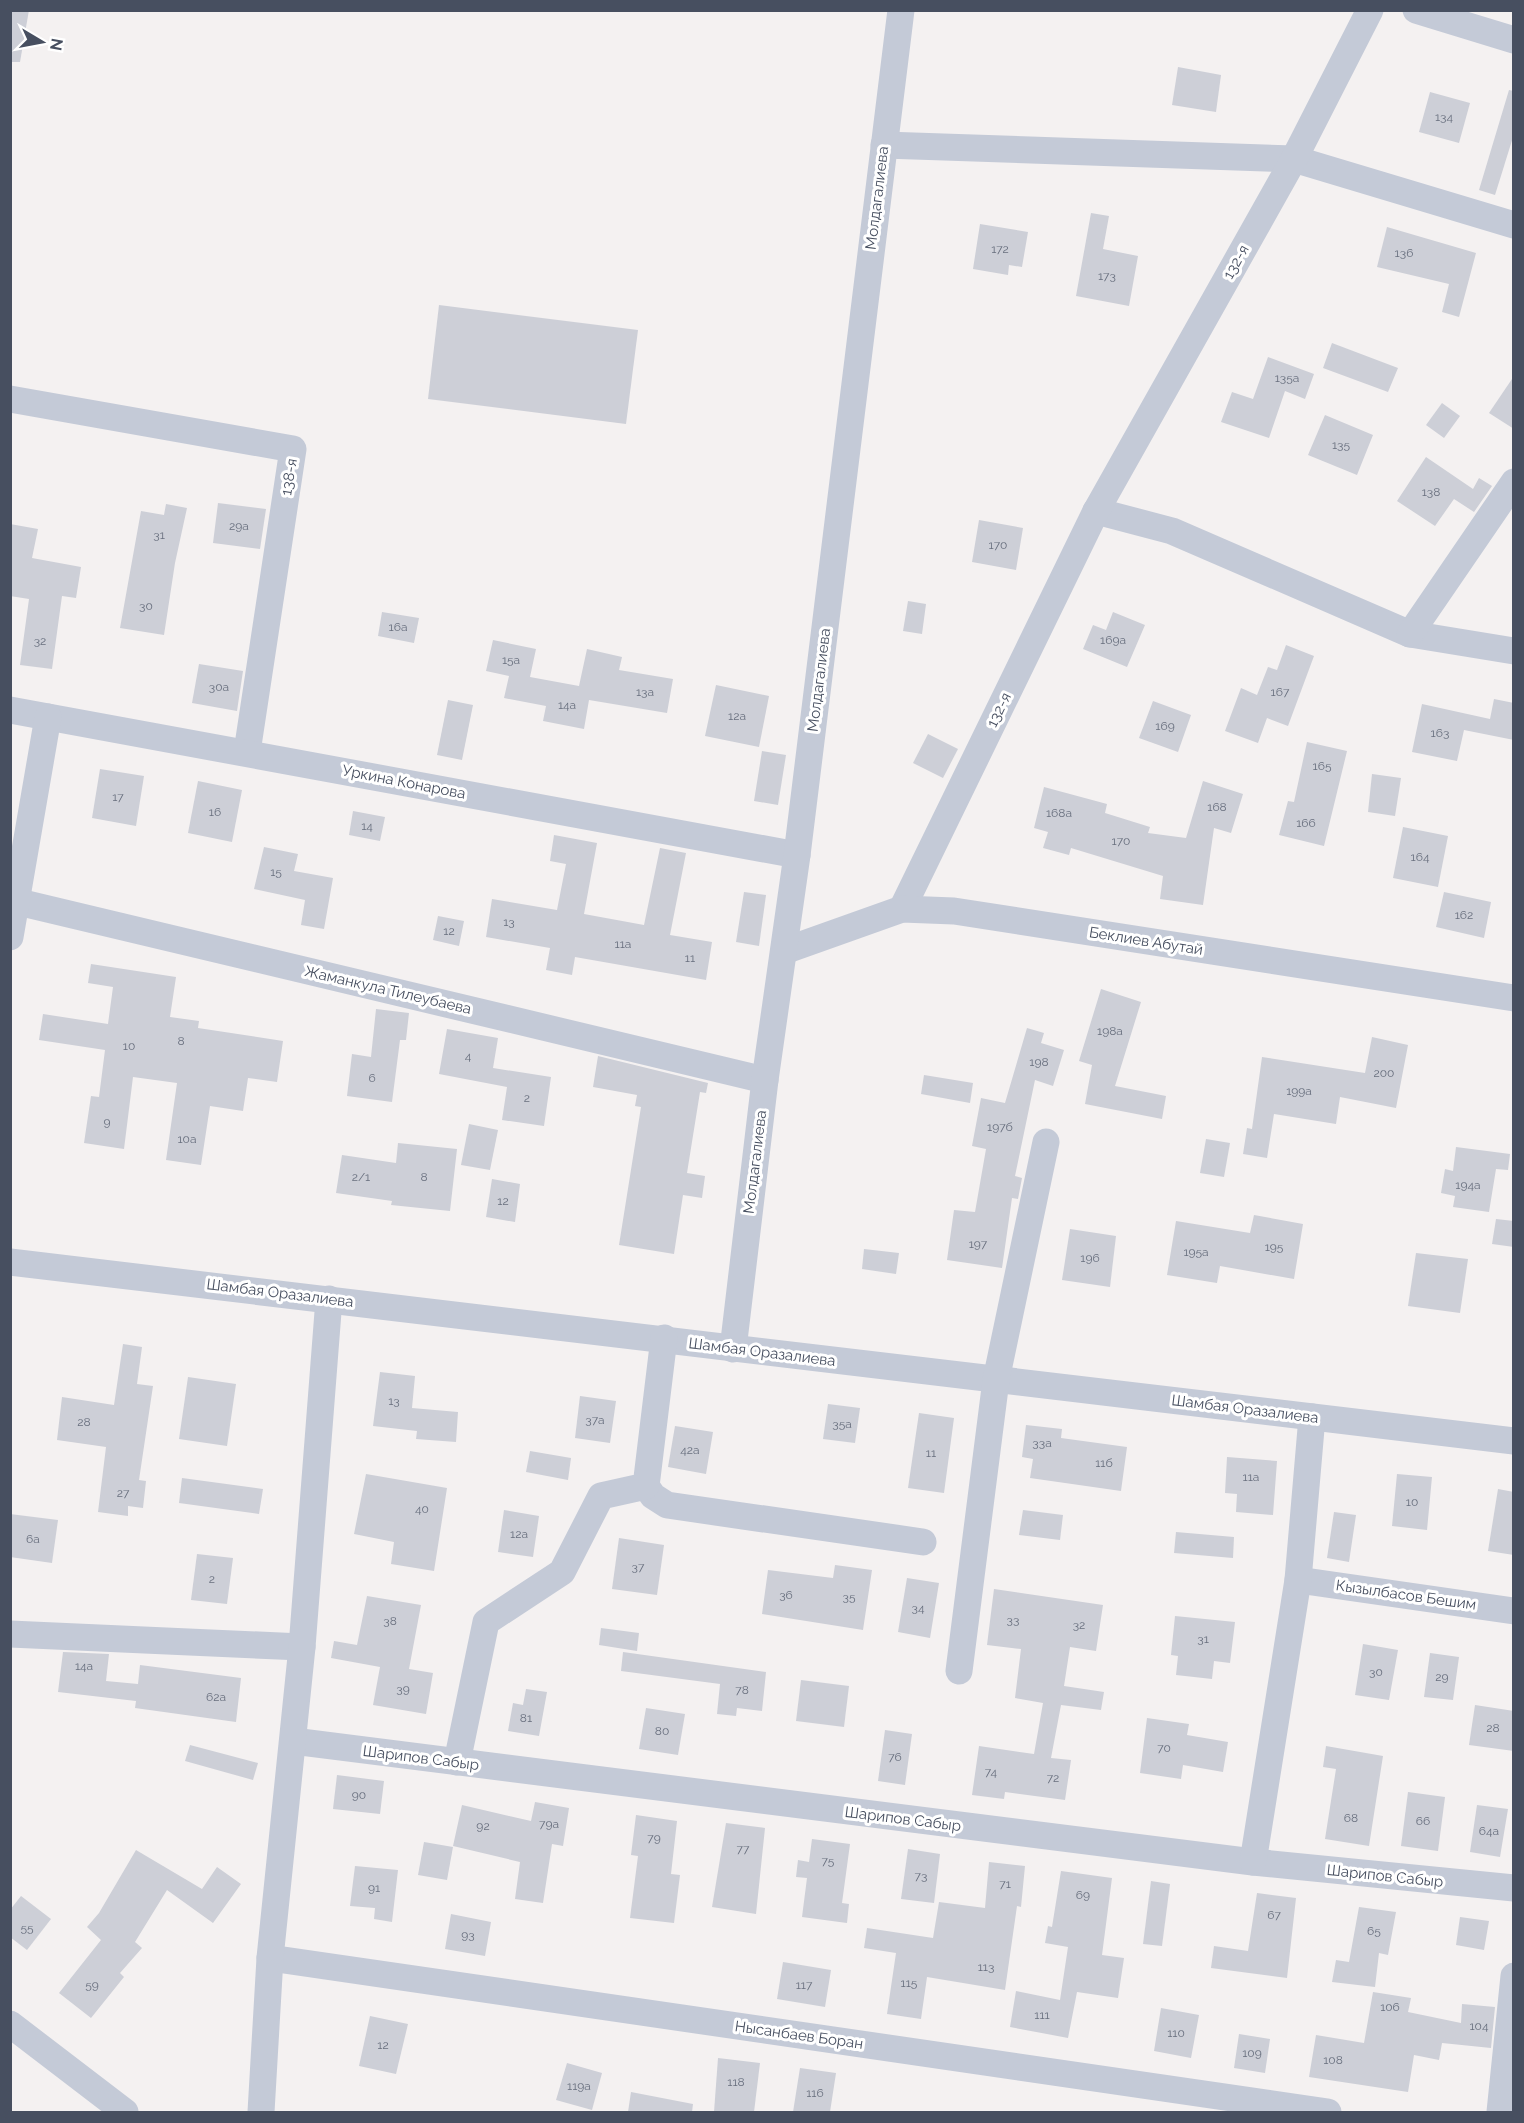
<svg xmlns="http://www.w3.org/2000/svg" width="1524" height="2123" viewBox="0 0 1524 2123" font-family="Raleway,sans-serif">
<rect width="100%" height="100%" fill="#f4f1f1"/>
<g fill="#cdcfd7">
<polygon points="10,10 29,10 20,62 10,62"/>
<polygon points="1178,67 1221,75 1216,112 1172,105"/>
<polygon points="1509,90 1514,91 1514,134 1495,195 1479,190"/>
<polygon points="1430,92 1470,103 1459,143 1419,132"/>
<polygon points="1091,213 1109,216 1103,249 1138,256 1129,306 1076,296"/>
<polygon points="980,224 1028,232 1022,267 1009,265 1008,275 973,269"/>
<polygon points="1387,227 1476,253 1459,317 1442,312 1449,284 1377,267"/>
<polygon points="439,305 638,330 626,424 428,399"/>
<polygon points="1332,343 1398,368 1388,392 1323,368"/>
<polygon points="1268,357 1314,374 1305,399 1285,391 1269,438 1221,422 1232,392 1253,399"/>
<polygon points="1514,376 1514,429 1489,413"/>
<polygon points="1442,403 1460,416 1444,438 1426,425"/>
<polygon points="1325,415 1373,435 1357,475 1308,455"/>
<polygon points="1426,457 1473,489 1479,478 1492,486 1474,512 1454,499 1435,526 1397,501"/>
<polygon points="218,503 266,509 260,549 213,543"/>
<polygon points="166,504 187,508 175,563 164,635 120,628 141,511 164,515"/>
<polygon points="979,520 1023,528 1016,570 972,562"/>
<polygon points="10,524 38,529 32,558 81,567 76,598 62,596 52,669 20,665 29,599 10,596"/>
<polygon points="908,601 926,604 922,634 903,631"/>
<polygon points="382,612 419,618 414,643 378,636"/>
<polygon points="1113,612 1145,625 1127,667 1083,649 1093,625 1106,630"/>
<polygon points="493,640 536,649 530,677 579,686 587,649 622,657 619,670 673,679 667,713 589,700 584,729 543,721 546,706 504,698 509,676 486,671"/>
<polygon points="1286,645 1314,656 1288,726 1267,718 1258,743 1225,731 1241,688 1257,695 1268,667 1277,670"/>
<polygon points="199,664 243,671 237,711 192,703"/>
<polygon points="716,685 769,696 759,747 705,736"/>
<polygon points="1494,699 1514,703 1514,740 1464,730 1457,761 1412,752 1422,704 1490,719"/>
<polygon points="448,700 473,705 462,760 437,755"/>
<polygon points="1153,701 1191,715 1178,752 1139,738"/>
<polygon points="928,734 958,749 943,778 913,763"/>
<polygon points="1307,742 1347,751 1324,846 1279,835 1288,801 1294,802"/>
<polygon points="762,751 786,755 778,805 754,801"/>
<polygon points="100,769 144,776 136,826 92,818"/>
<polygon points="1372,774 1401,778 1395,816 1368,812"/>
<polygon points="198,781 242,790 232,842 188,833"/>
<polygon points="1203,781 1243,794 1231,833 1214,828 1203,905 1160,899 1163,876 1071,848 1069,855 1043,848 1048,832 1034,828 1044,787 1107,804 1105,813 1150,827 1148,833 1186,838"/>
<polygon points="353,811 385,817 380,841 349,835"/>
<polygon points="1403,827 1448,836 1438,887 1393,878"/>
<polygon points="554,835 597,843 584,914 644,925 660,848 686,853 670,935 712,942 706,980 575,957 572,975 546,970 550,948 486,937 492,899 557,910 566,864 550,861"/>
<polygon points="264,847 298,854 294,871 333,878 324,929 301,925 305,900 254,889"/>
<polygon points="744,892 766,895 759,946 736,942"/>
<polygon points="1444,892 1491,902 1484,938 1436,927"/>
<polygon points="438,916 464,921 459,946 433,940"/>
<polygon points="91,964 176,977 170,1017 199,1021 198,1028 283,1041 277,1082 248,1078 243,1111 210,1106 201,1165 166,1160 177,1083 133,1077 124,1149 84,1143 91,1096 99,1097 105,1050 39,1040 43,1014 108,1024 113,987 88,983"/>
<polygon points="1101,989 1141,1002 1115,1086 1166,1096 1162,1119 1085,1104 1092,1065 1079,1061"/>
<polygon points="376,1009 409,1013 406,1040 400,1040 392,1102 347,1096 352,1054 371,1057"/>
<polygon points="1027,1028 1044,1033 1041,1043 1064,1050 1053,1086 1035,1080 1015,1176 1022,1178 1018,1199 1012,1198 1002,1268 947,1260 954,1210 975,1212 986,1149 972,1146 981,1098 1005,1103"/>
<polygon points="447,1029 498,1038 493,1068 551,1077 544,1126 502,1120 507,1087 439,1074"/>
<polygon points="1372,1037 1408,1045 1396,1108 1340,1097 1336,1124 1274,1114 1267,1158 1243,1154 1247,1128 1252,1129 1262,1057 1365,1073"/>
<polygon points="598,1056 708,1083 706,1093 700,1092 687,1173 705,1176 702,1198 683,1195 674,1254 619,1245 641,1107 635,1106 637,1095 593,1087"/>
<polygon points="924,1075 973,1083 970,1103 921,1094"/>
<polygon points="469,1124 498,1130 490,1170 461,1165"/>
<polygon points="1206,1139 1230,1143 1224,1177 1200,1173"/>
<polygon points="398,1143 457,1149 450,1211 391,1205 392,1201 336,1193 342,1155 396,1163"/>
<polygon points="1456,1147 1510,1154 1508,1170 1496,1169 1489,1212 1453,1207 1455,1196 1441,1193 1445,1169 1453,1171"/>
<polygon points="492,1179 520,1184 515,1222 486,1217"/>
<polygon points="1254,1215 1303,1224 1294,1279 1220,1266 1217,1283 1167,1275 1176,1221 1250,1233"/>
<polygon points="1496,1219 1514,1221 1514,1247 1492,1244"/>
<polygon points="1070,1229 1116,1236 1110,1287 1062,1280"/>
<polygon points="864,1249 899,1253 896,1274 862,1269"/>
<polygon points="1416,1253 1468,1259 1460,1313 1408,1306"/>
<polygon points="123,1344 142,1347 137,1384 153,1386 139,1480 146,1481 143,1508 128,1506 128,1516 98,1512 106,1447 57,1440 62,1397 114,1405"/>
<polygon points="380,1372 415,1376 412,1408 458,1412 456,1442 416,1439 417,1431 373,1426"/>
<polygon points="188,1377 236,1384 227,1446 179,1439"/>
<polygon points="580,1396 616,1401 610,1443 575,1438"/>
<polygon points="828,1404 860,1408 855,1443 823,1439"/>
<polygon points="919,1413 954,1418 944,1493 908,1488"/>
<polygon points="1026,1425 1062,1429 1061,1438 1127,1447 1121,1491 1030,1478 1033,1459 1022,1457"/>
<polygon points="675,1426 713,1432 706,1474 668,1467"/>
<polygon points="530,1451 571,1458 568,1480 526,1472"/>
<polygon points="1227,1457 1277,1461 1273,1515 1236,1512 1237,1494 1225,1493"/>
<polygon points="366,1474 447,1488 434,1571 391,1564 394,1542 354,1534"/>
<polygon points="1397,1474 1432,1477 1427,1530 1392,1526"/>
<polygon points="182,1478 263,1489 259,1514 179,1503"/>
<polygon points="1498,1489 1514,1492 1514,1555 1488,1551"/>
<polygon points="504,1510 539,1516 533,1557 498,1552"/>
<polygon points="1023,1510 1063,1515 1060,1540 1019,1535"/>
<polygon points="1334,1512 1356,1515 1349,1562 1327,1558"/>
<polygon points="10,1514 58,1520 52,1563 10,1557"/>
<polygon points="1176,1532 1234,1537 1233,1558 1174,1553"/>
<polygon points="619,1538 664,1545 657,1595 612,1589"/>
<polygon points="197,1554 233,1558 227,1604 191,1600"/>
<polygon points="835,1565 872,1570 863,1630 762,1614 768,1570 833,1578"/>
<polygon points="907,1578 939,1583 930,1638 898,1632"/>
<polygon points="994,1589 1103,1605 1096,1651 1070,1647 1064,1686 1104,1692 1101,1710 1061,1705 1051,1758 1071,1760 1065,1800 1005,1792 1004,1799 972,1795 979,1746 1034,1754 1043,1703 1015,1698 1021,1649 987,1645"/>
<polygon points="367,1596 421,1605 409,1669 433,1673 426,1714 373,1705 380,1667 331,1658 334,1641 357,1645"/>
<polygon points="1175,1616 1235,1622 1230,1663 1214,1661 1212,1679 1176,1675 1178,1656 1171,1655"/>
<polygon points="601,1628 639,1633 637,1651 599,1645"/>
<polygon points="1363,1644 1398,1650 1389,1700 1355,1695"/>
<polygon points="63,1652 109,1654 106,1681 138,1684 140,1665 241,1678 236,1722 135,1708 136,1701 58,1692"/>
<polygon points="623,1652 766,1672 762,1711 737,1708 736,1716 717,1714 720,1684 621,1671"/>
<polygon points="1430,1653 1459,1657 1453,1700 1424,1697"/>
<polygon points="801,1680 849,1686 844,1727 796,1721"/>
<polygon points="526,1689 547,1692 539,1736 508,1731 513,1703 523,1705"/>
<polygon points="1475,1705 1514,1711 1514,1751 1469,1745"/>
<polygon points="646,1708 685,1714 678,1755 639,1749"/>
<polygon points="1147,1718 1189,1724 1187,1735 1228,1742 1223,1772 1183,1765 1181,1779 1140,1773"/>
<polygon points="885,1730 912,1734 905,1785 878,1781"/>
<polygon points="190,1745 258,1763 253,1780 185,1761"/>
<polygon points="1326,1746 1383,1756 1369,1846 1325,1839 1336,1769 1323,1767"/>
<polygon points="337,1775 384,1781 380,1814 333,1809"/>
<polygon points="1408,1792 1445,1797 1438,1851 1401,1846"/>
<polygon points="535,1802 569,1808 563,1846 552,1844 543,1903 515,1899 520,1862 453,1846 462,1805 531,1821"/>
<polygon points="1477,1805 1508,1809 1500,1857 1470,1852"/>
<polygon points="636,1815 677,1821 671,1874 680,1875 674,1923 630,1918 638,1856 631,1855"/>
<polygon points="726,1823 765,1828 756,1914 712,1907"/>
<polygon points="812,1839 850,1844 842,1903 849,1904 847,1923 802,1917 807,1878 796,1877 798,1860 809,1862"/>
<polygon points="424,1842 453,1847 447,1880 418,1875"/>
<polygon points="908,1849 940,1854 934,1903 901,1899"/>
<polygon points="136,1850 202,1889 217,1867 241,1884 213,1923 167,1890 135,1942 142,1948 120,1973 124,1977 91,2018 59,1993 101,1940 87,1927 99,1913"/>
<polygon points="989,1862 1025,1866 1021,1907 1017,1906 1005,1990 927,1977 921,2019 887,2014 896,1953 864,1948 867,1928 933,1938 939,1902 985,1908"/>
<polygon points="355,1866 398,1870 392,1922 374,1919 375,1908 350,1906"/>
<polygon points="1061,1871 1112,1878 1102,1955 1124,1958 1118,1998 1077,1992 1068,2038 1010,2027 1016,1991 1060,2000 1068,1947 1045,1943 1048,1926 1052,1927"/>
<polygon points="1151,1881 1170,1884 1162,1946 1143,1944"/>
<polygon points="1257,1893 1296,1898 1287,1978 1211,1968 1214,1946 1248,1951"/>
<polygon points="21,1896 51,1919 27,1950 10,1937 10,1910"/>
<polygon points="1359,1907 1396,1912 1388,1955 1379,1953 1375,1987 1332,1982 1336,1960 1349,1962"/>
<polygon points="451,1914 491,1922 485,1956 445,1949"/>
<polygon points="1460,1917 1489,1921 1484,1950 1456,1945"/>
<polygon points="783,1962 831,1970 825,2007 777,1999"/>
<polygon points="1373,1992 1411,1998 1408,2012 1461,2023 1462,2004 1495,2007 1491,2048 1442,2043 1439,2060 1414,2055 1408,2092 1309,2077 1316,2035 1364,2043"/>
<polygon points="1161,2008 1199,2015 1191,2058 1154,2051"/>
<polygon points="370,2016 408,2024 396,2074 359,2066"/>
<polygon points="1239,2034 1270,2039 1265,2073 1234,2068"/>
<polygon points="718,2058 760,2063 754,2112 714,2112"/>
<polygon points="567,2063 602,2073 592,2110 556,2100"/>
<polygon points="800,2068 836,2073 830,2112 793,2112"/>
<polygon points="631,2092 693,2104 692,2112 628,2112"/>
</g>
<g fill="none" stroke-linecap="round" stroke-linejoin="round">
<g stroke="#c4cad7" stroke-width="27">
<polyline points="1416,10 1514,40"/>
<polyline points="884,145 1294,159 1514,225"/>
<polyline points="10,399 293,449 247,752"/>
<polyline points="1096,511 1172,531 1410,634 1514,651"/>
<polyline points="1410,634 1514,482"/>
<polyline points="10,710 797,855"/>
<polyline points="10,900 765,1080"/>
<polyline points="902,909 1096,511 1294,159 1370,10"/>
<polyline points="10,937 48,717"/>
<polyline points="784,951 902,909 954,911 1514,998"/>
<polyline points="10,1262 1514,1441"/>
<polyline points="733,1349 765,1080 797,855 901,10"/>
<polyline points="646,1486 653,1496 667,1505 923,1542"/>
<polyline points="1298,1580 1514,1611"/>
<polyline points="10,1634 302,1647"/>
<polyline points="959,1671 996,1380 1046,1142"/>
<polyline points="293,1741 1253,1862 1514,1888"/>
<polyline points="457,1762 486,1622 562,1572 601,1496 646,1486 664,1338"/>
<polyline points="1253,1862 1298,1580 1312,1417"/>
<polyline points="270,1958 1328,2112"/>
<polyline points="10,2024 125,2112"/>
<polyline points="261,2112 270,1958 302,1647 329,1299"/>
<polyline points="1500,2112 1514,1976"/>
</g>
</g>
<g text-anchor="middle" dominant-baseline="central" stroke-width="6" stroke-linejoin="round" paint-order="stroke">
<g font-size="12" fill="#686f7e">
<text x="1444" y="117">134</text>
<text x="1000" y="249">172</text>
<text x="1404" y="253">136</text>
<text x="1107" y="276">173</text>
<text x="1287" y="378">135а</text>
<text x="1341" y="445">135</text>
<text x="1431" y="492">138</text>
<text x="239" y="526">29а</text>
<text x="159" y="535">31</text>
<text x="998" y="545">170</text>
<text x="146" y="606">30</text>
<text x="398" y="627">16а</text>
<text x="1113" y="640">169а</text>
<text x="40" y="641">32</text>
<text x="511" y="660">15а</text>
<text x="219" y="687">30а</text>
<text x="645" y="692">13а</text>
<text x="1280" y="692">167</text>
<text x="567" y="705">14а</text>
<text x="737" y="716">12а</text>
<text x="1165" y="726">169</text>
<text x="1440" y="733">163</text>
<text x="1322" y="766">165</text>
<text x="118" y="797">17</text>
<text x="1217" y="807">168</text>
<text x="215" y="812">16</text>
<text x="1059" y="813">168а</text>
<text x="1306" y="823">166</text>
<text x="367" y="826">14</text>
<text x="1121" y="841">170</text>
<text x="1420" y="857">164</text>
<text x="276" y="872">15</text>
<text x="1464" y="915">162</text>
<text x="509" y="922">13</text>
<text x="449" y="931">12</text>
<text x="623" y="944">11а</text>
<text x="690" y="958">11</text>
<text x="1110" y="1031">198а</text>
<text x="181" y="1041">8</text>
<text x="129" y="1046">10</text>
<text x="468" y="1056">4</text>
<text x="1039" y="1062">198</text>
<text x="1384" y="1073">200</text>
<text x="372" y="1078">6</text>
<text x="1299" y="1091">199а</text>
<text x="527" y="1098">2</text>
<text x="107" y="1122">9</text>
<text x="1000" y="1127">197б</text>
<text x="187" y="1139">10а</text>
<text x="361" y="1177">2/1</text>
<text x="424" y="1177">8</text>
<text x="1468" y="1185">194а</text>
<text x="503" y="1201">12</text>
<text x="978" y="1244">197</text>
<text x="1274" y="1247">195</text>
<text x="1196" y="1252">195а</text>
<text x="1090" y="1258">196</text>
<text x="394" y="1401">13</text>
<text x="595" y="1420">37а</text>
<text x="84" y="1422">28</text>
<text x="842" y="1424">35а</text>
<text x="1042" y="1443">33а</text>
<text x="690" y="1450">42а</text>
<text x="931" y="1453">11</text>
<text x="1104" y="1463">11б</text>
<text x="1251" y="1477">11а</text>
<text x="123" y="1493">27</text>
<text x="1412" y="1502">10</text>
<text x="422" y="1509">40</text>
<text x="519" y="1534">12а</text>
<text x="33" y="1539">6а</text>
<text x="638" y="1567">37</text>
<text x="212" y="1579">2</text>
<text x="786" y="1595">36</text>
<text x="849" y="1597">35</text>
<text x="918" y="1608">34</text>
<text x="1013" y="1620">33</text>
<text x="390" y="1621">38</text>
<text x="1079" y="1625">32</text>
<text x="1203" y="1639">31</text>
<text x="84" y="1666">14а</text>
<text x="1376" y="1672">30</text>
<text x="1442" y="1677">29</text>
<text x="403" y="1689">39</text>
<text x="742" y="1690">78</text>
<text x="216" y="1697">62а</text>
<text x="526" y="1718">81</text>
<text x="1493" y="1728">28</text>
<text x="662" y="1731">80</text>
<text x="1164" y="1748">70</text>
<text x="895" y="1757">76</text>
<text x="991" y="1772">74</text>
<text x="1053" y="1778">72</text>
<text x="359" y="1795">90</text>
<text x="1351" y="1818">68</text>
<text x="1423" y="1821">66</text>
<text x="549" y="1824">79а</text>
<text x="483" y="1826">92</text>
<text x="1489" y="1831">64а</text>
<text x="654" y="1838">79</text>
<text x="743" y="1849">77</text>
<text x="828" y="1861">75</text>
<text x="921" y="1876">73</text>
<text x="1005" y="1884">71</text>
<text x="374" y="1888">91</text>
<text x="1083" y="1895">69</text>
<text x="1274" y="1915">67</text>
<text x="27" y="1928">55</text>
<text x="1374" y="1931">65</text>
<text x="468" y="1935">93</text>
<text x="986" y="1967">113</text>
<text x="909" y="1983">115</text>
<text x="92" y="1985">59</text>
<text x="804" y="1985">117</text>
<text x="1390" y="2007">106</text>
<text x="1042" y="2015">111</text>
<text x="1479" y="2026">104</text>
<text x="1176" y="2033">110</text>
<text x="383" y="2045">12</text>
<text x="1252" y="2053">109</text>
<text x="1333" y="2060">108</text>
<text x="736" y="2082">118</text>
<text x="579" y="2086">119а</text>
<text x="815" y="2093">116</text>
</g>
<g font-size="15" fill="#474f60" stroke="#fff">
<text transform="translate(877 198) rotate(-83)">Молдагалиева</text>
<text transform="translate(1236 262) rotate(-61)">132-я</text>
<text transform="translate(289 477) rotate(-81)">138-я</text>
<text transform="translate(819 680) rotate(-83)">Молдагалиева</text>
<text transform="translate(999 710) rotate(-64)">132-я</text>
<text transform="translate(404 782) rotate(11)">Уркина Конарова</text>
<text transform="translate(1146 941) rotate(9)">Беклиев Абутай</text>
<text transform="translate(388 990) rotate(13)">Жаманкула Тилеубаева</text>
<text transform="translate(755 1162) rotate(-83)">Молдагалиева</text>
<text transform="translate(280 1293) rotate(7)">Шамбая Оразалиева</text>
<text transform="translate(762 1352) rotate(7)">Шамбая Оразалиева</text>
<text transform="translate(1245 1409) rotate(7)">Шамбая Оразалиева</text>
<text transform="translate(1406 1595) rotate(8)">Кызылбасов Бешим</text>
<text transform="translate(421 1758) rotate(7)">Шарипов Сабыр</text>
<text transform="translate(903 1819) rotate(7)">Шарипов Сабыр</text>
<text transform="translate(1385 1876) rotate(6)">Шарипов Сабыр</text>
<text transform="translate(799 2035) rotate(8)">Нысанбаев Боран</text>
</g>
</g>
<rect width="1524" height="2123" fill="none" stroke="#474f60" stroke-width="24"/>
<g transform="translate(42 42) rotate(100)" stroke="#ffffff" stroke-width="4.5" paint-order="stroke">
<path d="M0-4.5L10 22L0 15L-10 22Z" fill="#474f60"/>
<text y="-9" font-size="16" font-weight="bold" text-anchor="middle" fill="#474f60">N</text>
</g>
</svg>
